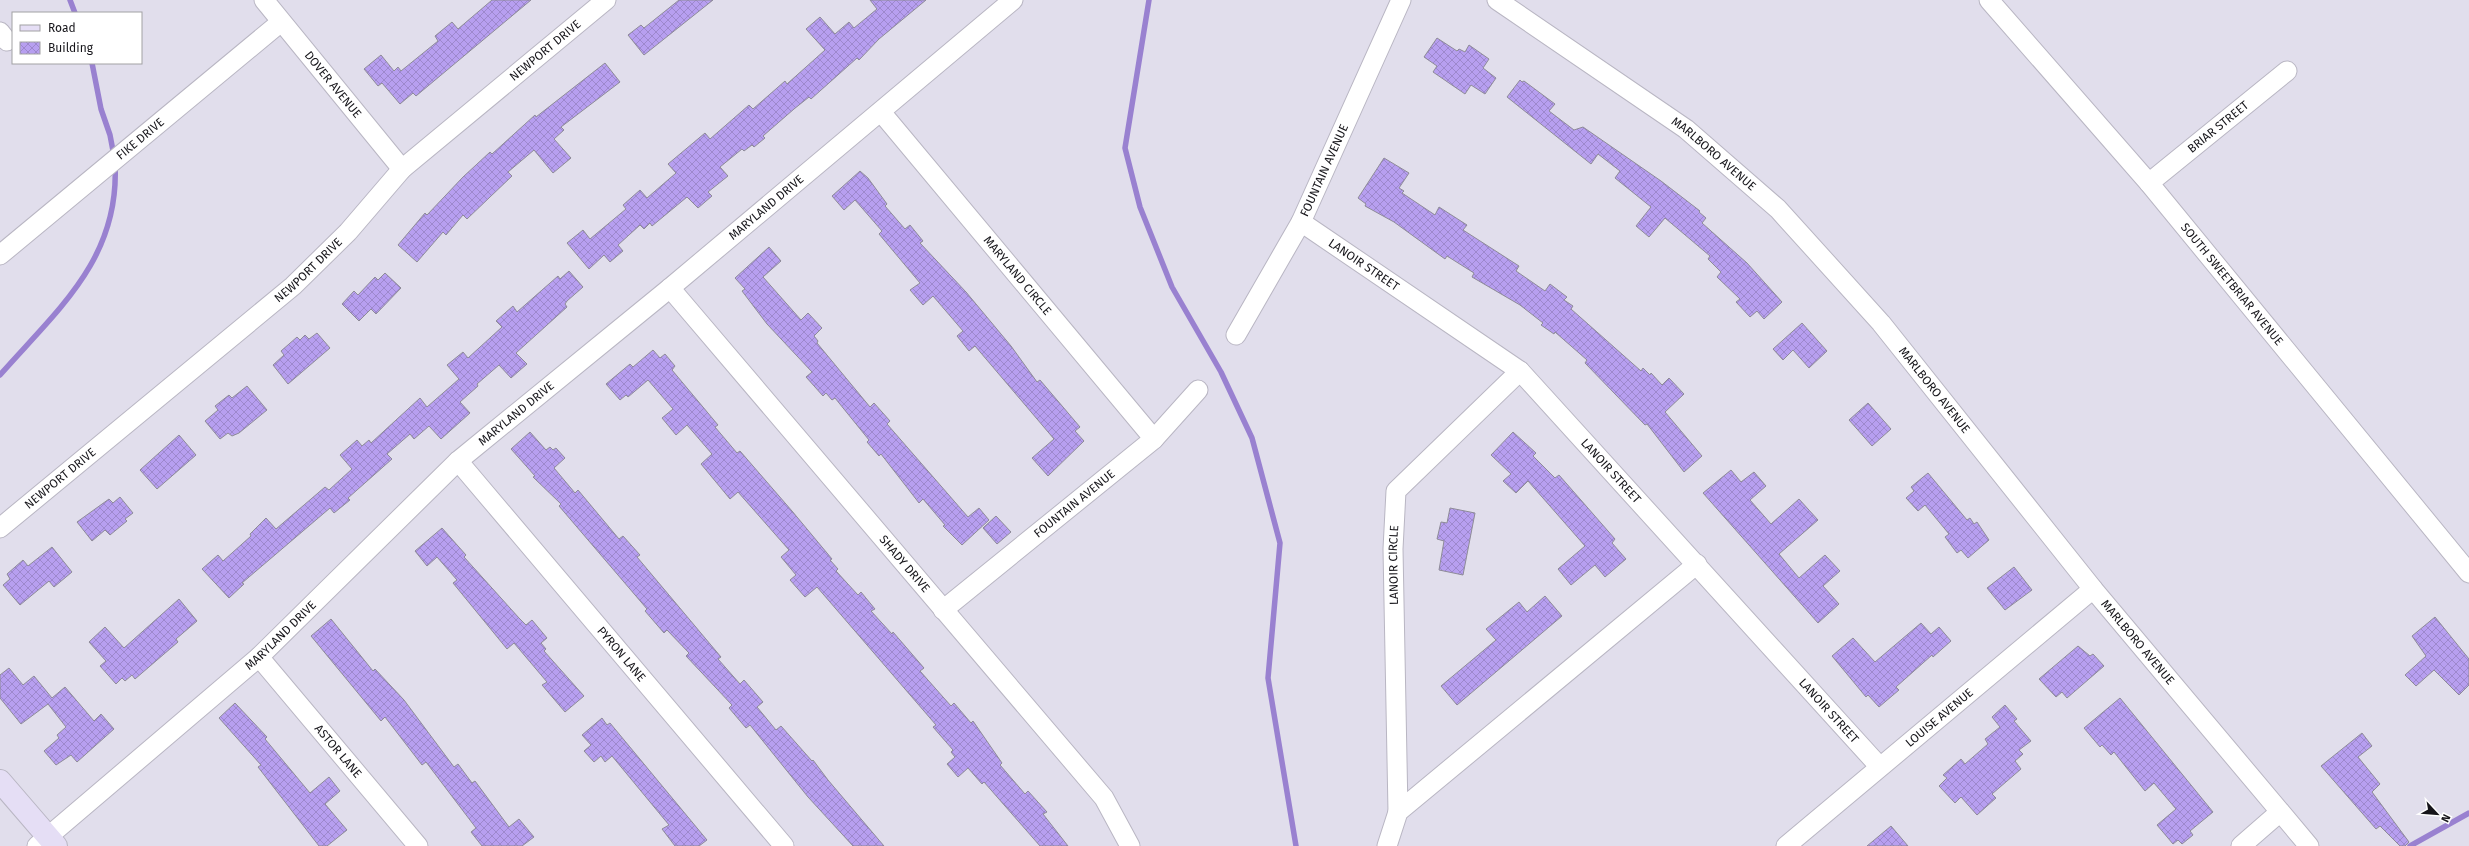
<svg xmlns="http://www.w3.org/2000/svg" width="2469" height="846" viewBox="0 0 2469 846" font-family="'Fira Sans',sans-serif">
<defs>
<pattern id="building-cross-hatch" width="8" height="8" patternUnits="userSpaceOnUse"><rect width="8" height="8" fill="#b79ff0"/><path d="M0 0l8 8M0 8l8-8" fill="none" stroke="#9d88cd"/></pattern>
</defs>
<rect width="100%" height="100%" fill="#e1deec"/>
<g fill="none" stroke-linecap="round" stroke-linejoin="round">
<g stroke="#9981d0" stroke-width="5.5">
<polyline points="70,0 75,13"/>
<polyline points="1149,0 1125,148 1140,207 1172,287 1221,372 1252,438 1280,543 1268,678 1296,846"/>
<polyline points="92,63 101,109 110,135 114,156"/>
<path d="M0,375C57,310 120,259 115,164"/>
<polyline points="2410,846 2469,813"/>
</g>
</g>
<g fill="url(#building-cross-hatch)" stroke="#8e8b98">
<polygon points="492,0 531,0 416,96 413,93 400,104 382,83 378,86 364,69 381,55 394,71 398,67 401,71 438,41 435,36 452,22 458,29"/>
<polygon points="679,0 713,0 644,55 628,35 641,25 644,28"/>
<polygon points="870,0 926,0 879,39 859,60 857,58 811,99 809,97 794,109 763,136 765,138 754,147 752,145 744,151 742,149 720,167 728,176 708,192 712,196 698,208 687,197 652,226 650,223 644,229 640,225 618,245 623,251 610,262 604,255 589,269 567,243 583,230 590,239 626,209 623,205 640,190 647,198 676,173 668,164 705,133 710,139 749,105 753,109 785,81 787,84 825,50 806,29 820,17 835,34 849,22 854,28 877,9"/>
<polygon points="1437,38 1457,51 1459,49 1465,52 1469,45 1489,59 1483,68 1496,78 1485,94 1471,85 1465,94 1433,72 1437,66 1424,57"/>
<polygon points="605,63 620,82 561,127 564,130 554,139 571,158 553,173 534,150 508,172 512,176 467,219 463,215 446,235 443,232 417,262 398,245 425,213 427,215 463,177 490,152 492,154 535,115 536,117"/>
<polygon points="1520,80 1522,82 1524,81 1555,104 1549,111 1574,130 1583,127 1661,181 1700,211 1699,212 1706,218 1702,223 1747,263 1782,302 1764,319 1757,311 1750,317 1736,302 1740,299 1717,277 1721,272 1708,259 1710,256 1665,218 1649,237 1636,226 1651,207 1615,178 1620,171 1598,154 1591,164 1507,97"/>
<polygon points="1384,158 1409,173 1399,188 1404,191 1402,193 1435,215 1439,207 1467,225 1463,230 1519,266 1516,271 1545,291 1550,284 1567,297 1564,300 1573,306 1571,309 1641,371 1643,368 1650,375 1651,373 1662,385 1669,378 1684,394 1665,412 1702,456 1684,472 1647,424 1645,425 1585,363 1587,360 1555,332 1554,334 1541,325 1543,323 1520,305 1472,277 1474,273 1447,256 1445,259 1394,222 1365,206 1366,204 1358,198"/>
<polygon points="860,171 868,178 887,204 885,206 905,229 910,225 923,241 920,243 966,292 1011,346 1037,382 1040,380 1080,427 1075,431 1084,441 1048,476 1032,458 1054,439 975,346 969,351 957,336 963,331 933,296 923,305 910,290 920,283 879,234 882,231 855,200 844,210 832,196"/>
<polygon points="769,247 781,261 763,277 801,320 808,313 822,328 814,336 818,341 817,343 870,407 874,403 890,421 887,424 968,517 979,508 989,520 962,545 943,526 945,525 923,499 919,503 881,454 879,456 867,442 869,440 835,398 832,400 826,393 823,396 806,377 812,372 767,324 742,291 745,289 735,278"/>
<polygon points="569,271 583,287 567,301 565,304 567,307 516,353 527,364 511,378 499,365 477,384 478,386 460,402 470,413 441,439 429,426 414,439 410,434 387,454 392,459 348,498 350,500 334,513 330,508 242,583 244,584 229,598 202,569 218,555 223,561 251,536 250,534 266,518 276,529 325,487 329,490 352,469 340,455 357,440 362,446 369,440 371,443 420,398 427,407 459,379 447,365 463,352 468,358 502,327 496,321 513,306 517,312 558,276 560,279"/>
<polygon points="385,273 401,288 376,314 371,309 359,321 342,304 354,291 358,295 375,277 378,280"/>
<polygon points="1802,323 1827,351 1809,368 1793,350 1783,360 1773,349"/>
<polygon points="317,333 330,348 288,384 273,365 284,355 281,351 297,337 300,340 305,335 309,339"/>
<polygon points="653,350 660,358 665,354 675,366 672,370 718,425 715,427 737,453 740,451 792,511 832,559 830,560 838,569 836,571 858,595 861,592 875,609 871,611 892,634 893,632 924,668 920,671 951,706 954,703 971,723 973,721 1002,763 1000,765 1025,794 1028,791 1047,812 1043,814 1068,846 1040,846 984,782 982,784 968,768 958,777 947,764 955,757 951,752 953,750 933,727 936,725 817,587 805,597 790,580 796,575 781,557 789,550 738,492 730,499 701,464 712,454 687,425 676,435 662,418 673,409 648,380 628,397 626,395 620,400 606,384 630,364 633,367"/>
<polygon points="247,386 267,410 239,433 232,436 228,433 220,439 205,421 218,410 215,406 229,395 232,398"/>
<polygon points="1868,403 1891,429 1872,446 1849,420"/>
<polygon points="530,432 546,450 550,447 553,450 556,448 565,458 554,468 575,493 578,490 619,539 623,536 640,555 637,557 721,657 718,659 740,684 744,680 763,702 757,707 776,730 781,726 812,761 813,760 828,780 884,846 853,846 808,797 750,725 746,728 729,708 732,705 686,656 689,653 667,630 664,633 645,611 647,609 559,506 561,504 533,477 535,476 511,449"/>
<polygon points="1513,432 1536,453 1533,456 1555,478 1559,475 1615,539 1612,543 1626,559 1605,577 1595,565 1571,585 1558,569 1585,546 1528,481 1516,493 1503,481 1511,474 1491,455"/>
<polygon points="179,435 196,455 157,489 140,470"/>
<polygon points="1731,470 1741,482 1754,472 1766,486 1750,500 1771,524 1799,499 1818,520 1779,554 1799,578 1825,555 1840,571 1823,586 1839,604 1818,623 1703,493"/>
<polygon points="1928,473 1967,520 1970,518 1974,524 1977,522 1989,540 1968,558 1961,550 1957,553 1945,537 1949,534 1925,505 1918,511 1906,498 1914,491 1911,487"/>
<polygon points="120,497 133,513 125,519 127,521 110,535 105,530 92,541 77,522 109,499 113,503"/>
<polygon points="1450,508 1475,513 1463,575 1439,570 1444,541 1437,539 1441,522 1447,523"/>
<polygon points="996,516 1011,532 997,544 983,528"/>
<polygon points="442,528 466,555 464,557 519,618 526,625 532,620 547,638 541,643 546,649 544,651 584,696 565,712 542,685 547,682 514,643 507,649 453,583 457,580 437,557 427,566 415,551"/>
<polygon points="52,547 72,572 54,587 49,581 20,605 3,585 10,579 7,574 23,560 28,566"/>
<polygon points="2014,567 2032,590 2005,610 1987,588"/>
<polygon points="1545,596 1562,616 1457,705 1441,686 1496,640 1486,629 1519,602 1527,612"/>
<polygon points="179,599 197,621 176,639 178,642 135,679 132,675 125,681 122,678 116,684 100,666 106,661 89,642 105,627 124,648"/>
<polygon points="2435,617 2469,659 2469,685 2459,695 2434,670 2416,686 2405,675 2426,656 2412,636"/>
<polygon points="331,619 373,671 375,669 404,700 454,767 458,764 472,783 475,781 509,827 519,819 534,837 522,846 482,846 471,832 476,828 426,762 422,765 385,717 381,721 311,636"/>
<polygon points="1921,623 1931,634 1939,627 1951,641 1933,657 1932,655 1896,687 1899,690 1879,707 1868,695 1866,697 1832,656 1853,638 1875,662"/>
<polygon points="2078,646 2090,656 2093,654 2104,666 2067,698 2062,692 2056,697 2039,679"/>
<polygon points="9,668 23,685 34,676 52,698 65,687 94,721 101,714 114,729 77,762 71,755 56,765 44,751 59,738 57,735 66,727 48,704 21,724 0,698 0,675"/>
<polygon points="2120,698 2213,812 2190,831 2193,835 2182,844 2178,840 2173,844 2157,825 2176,809 2154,783 2145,791 2114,752 2111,755 2102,745 2100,747 2084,728"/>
<polygon points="235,703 267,737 265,739 310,793 329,777 340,791 325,804 347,830 327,846 319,846 258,767 261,765 219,718"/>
<polygon points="2005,705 2017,719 2014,721 2031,741 2019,750 2023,754 2015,761 2021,769 1992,794 1996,798 1977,815 1961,797 1955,803 1939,786 1947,778 1943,775 1961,759 1965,764 1988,744 1985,739 2000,727 1992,717"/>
<polygon points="602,718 607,725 610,723 707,840 699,846 675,846 662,829 669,825 612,756 605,762 601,756 594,762 584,751 591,745 582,735"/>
<polygon points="2362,733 2372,746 2358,757 2380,784 2372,792 2409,842 2405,846 2400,846 2380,826 2376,829 2321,766"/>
<polygon points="1891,826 1908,846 1867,846"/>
</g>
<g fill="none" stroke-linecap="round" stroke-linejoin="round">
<g stroke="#b9b6c3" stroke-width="21">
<g id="street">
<path id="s1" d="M264,0L402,169"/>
<path id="s2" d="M1497,0L1686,129L1778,209L1881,323L2093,589L2309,846"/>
<path id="s3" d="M1989,0L2149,183L2469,573"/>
<polyline points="0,32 7,41"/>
<path id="s4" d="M881,112L1154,439"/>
<path id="s5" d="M2149,183L2287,71"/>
<path id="s6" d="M1301,222L1520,371L1879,766"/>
<path id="s7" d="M0,255L281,22"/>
<path id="s8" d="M670,288L1104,798L1130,846"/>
<path id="s9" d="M1236,335L1301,222L1401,0"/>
<path id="s10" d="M458,461L784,846"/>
<path id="s11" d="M0,528L293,286L348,232L402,169L606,0"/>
<path id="s12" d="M943,610L1154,439L1198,390"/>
<path id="s13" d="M259,657L418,846"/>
<path id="s14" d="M1398,812L1393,549L1396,491L1520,371"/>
<path id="s15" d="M37,846L259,657L458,461L670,288L1013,0"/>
<polyline points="1387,846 1398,812 1697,564"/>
<path id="s16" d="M1786,846L2093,589"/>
<polyline points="2241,846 2280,812"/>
</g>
</g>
<g stroke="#b9b6c3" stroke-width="24">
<polyline id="secondary" points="0,781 56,846"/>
</g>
<use href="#street" stroke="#fff" stroke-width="19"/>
<use href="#secondary" stroke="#e5def5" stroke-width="22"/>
</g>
<g text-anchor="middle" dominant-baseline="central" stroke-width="3" stroke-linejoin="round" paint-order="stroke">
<g font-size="12" fill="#16151a" stroke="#fff">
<text stroke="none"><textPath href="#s11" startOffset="726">NEWPORT DRIVE</textPath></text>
<text stroke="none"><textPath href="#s1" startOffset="109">DOVER AVENUE</textPath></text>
<text stroke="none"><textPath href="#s5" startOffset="89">BRIAR STREET</textPath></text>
<text stroke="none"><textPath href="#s7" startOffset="182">FIKE DRIVE</textPath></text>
<text stroke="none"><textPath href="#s2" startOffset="266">MARLBORO AVENUE</textPath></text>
<text stroke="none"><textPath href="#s9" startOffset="187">FOUNTAIN AVENUE</textPath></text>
<text stroke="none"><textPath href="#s15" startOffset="970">MARYLAND DRIVE</textPath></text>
<text stroke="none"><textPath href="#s6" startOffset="76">LANOIR STREET</textPath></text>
<text stroke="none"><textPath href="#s11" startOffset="402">NEWPORT DRIVE</textPath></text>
<text stroke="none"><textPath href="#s4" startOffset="213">MARYLAND CIRCLE</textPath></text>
<text stroke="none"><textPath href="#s3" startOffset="374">SOUTH SWEETBRIAR AVENUE</textPath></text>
<text stroke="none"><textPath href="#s2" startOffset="590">MARLBORO AVENUE</textPath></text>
<text stroke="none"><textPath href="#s15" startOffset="646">MARYLAND DRIVE</textPath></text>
<text stroke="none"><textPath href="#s6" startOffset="400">LANOIR STREET</textPath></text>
<text stroke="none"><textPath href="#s11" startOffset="78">NEWPORT DRIVE</textPath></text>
<text stroke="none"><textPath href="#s12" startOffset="169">FOUNTAIN AVENUE</textPath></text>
<text stroke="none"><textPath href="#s8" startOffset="362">SHADY DRIVE</textPath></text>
<text stroke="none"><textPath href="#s14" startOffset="247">LANOIR CIRCLE</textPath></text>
<text stroke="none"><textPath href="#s15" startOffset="322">MARYLAND DRIVE</textPath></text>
<text stroke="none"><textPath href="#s2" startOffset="914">MARLBORO AVENUE</textPath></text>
<text stroke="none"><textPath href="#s10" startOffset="253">PYRON LANE</textPath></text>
<text stroke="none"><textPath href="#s6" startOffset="724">LANOIR STREET</textPath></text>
<text stroke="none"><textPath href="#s16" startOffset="200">LOUISE AVENUE</textPath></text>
<text stroke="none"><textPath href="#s13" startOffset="123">ASTOR LANE</textPath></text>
</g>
</g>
<rect x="12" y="12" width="130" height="52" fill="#ffffff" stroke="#a2a1a3"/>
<rect x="20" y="25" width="20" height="6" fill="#e5def5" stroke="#a2a1a3"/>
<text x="48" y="32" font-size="12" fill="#16151a">Road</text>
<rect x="20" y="42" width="20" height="12" fill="url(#building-cross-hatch)" stroke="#a2a1a3"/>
<text x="48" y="52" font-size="12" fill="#16151a">Building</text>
<g transform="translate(2437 814) rotate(116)" stroke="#ffffff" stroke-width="3" paint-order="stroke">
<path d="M0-3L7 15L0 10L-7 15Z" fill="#16151a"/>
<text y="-6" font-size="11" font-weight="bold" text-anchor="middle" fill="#16151a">N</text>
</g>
</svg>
